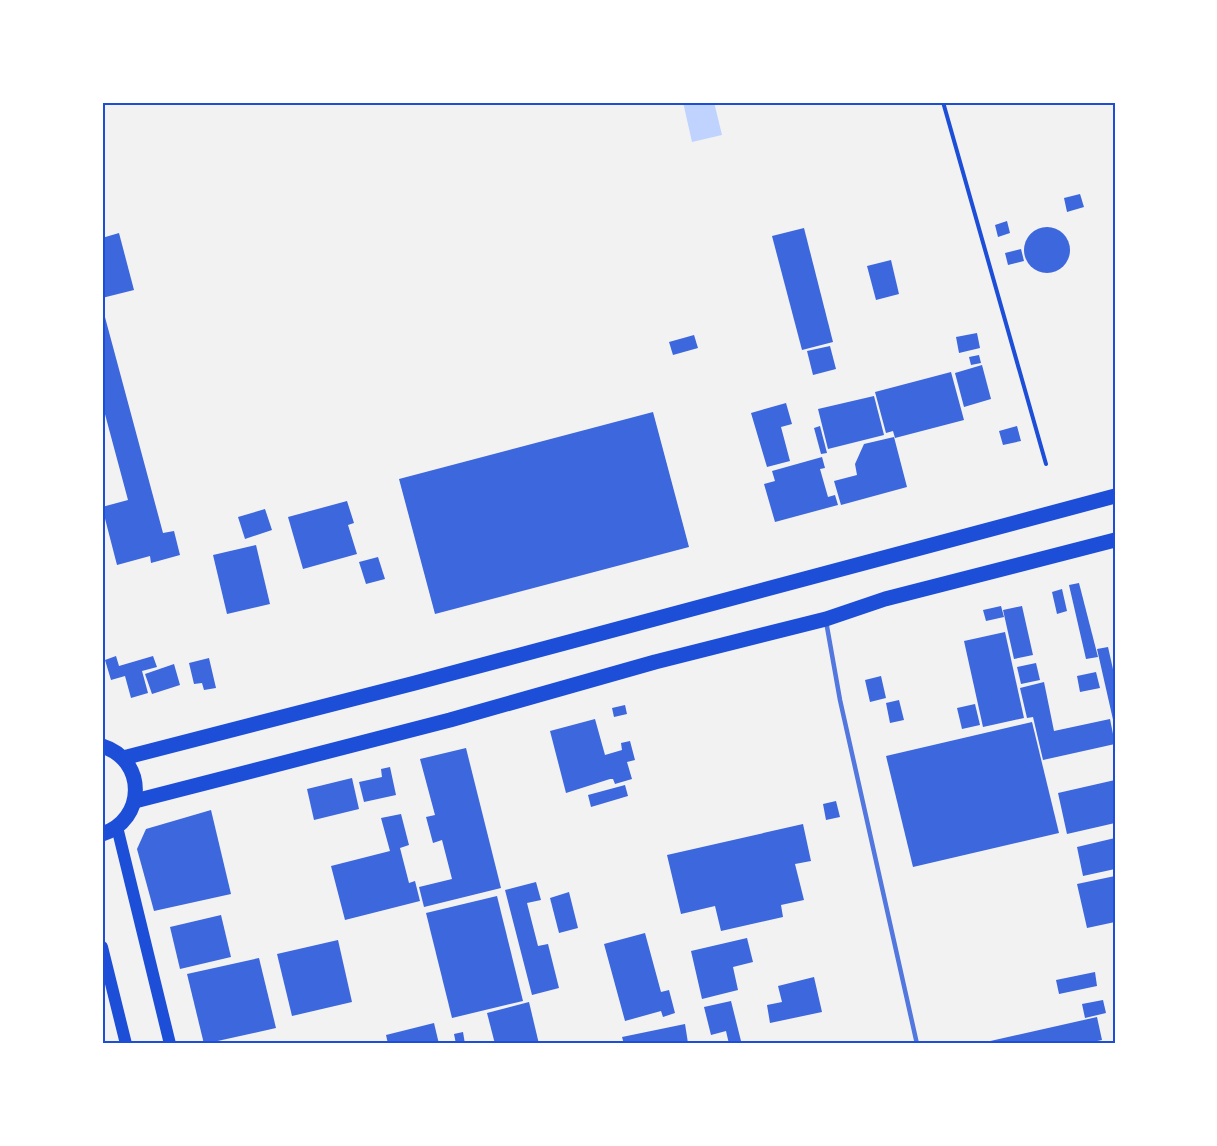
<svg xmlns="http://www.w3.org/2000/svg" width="1217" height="1146" viewBox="0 0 1217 1146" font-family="'Space Grotesk',sans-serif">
<rect width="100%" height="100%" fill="#f2f2f2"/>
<polygon fill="#bfd3fe" points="683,102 714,102 722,135 692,142"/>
<g fill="#3d67dc">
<polygon points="1080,194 1084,207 1067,212 1064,198"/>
<polygon points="1007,221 1010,233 998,237 995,225"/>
<circle cx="1047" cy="250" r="23"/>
<polygon points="804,228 833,342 802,350 772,236"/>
<polygon points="119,233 134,290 102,298 102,238"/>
<polygon points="1021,249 1024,261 1008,265 1005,253"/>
<polygon points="891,260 899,294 876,300 867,266"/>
<polygon points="102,306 163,533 174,531 180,555 151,563 150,556 117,565 102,507 128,500 102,403"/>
<polygon points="977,333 980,348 959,353 956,337"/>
<polygon points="694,335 698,348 673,355 669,342"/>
<polygon points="830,346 836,369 813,375 807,351"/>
<polygon points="979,355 981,363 971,365 969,357"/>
<polygon points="982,365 991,399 964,407 955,373"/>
<polygon points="951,372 964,420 895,438 893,431 886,433 875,392"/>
<polygon points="874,396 884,435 828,449 818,409"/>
<polygon points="786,403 792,424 781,427 790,461 767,467 751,413"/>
<polygon points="653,412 689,547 435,614 399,479"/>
<polygon points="820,426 827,453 821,454 814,428"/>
<polygon points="1017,426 1021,441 1003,445 999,431"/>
<polygon points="894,437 907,487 841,505 834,481 857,475 855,464 864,444"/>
<polygon points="822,457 825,468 820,469 828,497 835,495 838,505 775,522 764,484 775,481 772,471"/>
<polygon points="347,501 354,523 348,525 357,554 303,569 288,517"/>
<polygon points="265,509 272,530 245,539 238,517"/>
<polygon points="256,545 270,604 227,614 213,555"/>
<polygon points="378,557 385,579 366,584 359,562"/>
<polygon points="1079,583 1098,657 1086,659 1069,585"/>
<polygon points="1062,589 1067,611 1057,614 1052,592"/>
<polygon points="1001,606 1004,617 986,621 983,610"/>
<polygon points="1022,606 1033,655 1014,659 1003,610"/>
<polygon points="1005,632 1024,718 983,727 964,641"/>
<polygon points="1108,647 1115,678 1114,724 1097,649"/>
<polygon points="116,656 119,666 153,656 157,667 142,671 148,693 131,698 125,676 111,680 105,660"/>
<polygon points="209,658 216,688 204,690 202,683 194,684 189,663"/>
<polygon points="1036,663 1040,680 1021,684 1017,667"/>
<polygon points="174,664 180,685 152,694 145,674"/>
<polygon points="1096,672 1100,688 1080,692 1077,676"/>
<polygon points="881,676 886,698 870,702 865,680"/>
<polygon points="1044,682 1054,731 1110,719 1115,744 1043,760 1033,717 1027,718 1020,688"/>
<polygon points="899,700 904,720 890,723 886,703"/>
<polygon points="975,704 980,725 962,729 957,708"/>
<polygon points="625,705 627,714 614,717 612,708"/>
<polygon points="595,719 605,755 622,750 621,743 630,741 635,760 627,762 632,779 615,784 613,779 610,779 566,793 550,731"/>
<polygon points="1032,722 1059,833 913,867 886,756"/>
<polygon points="466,748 501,888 424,907 419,887 452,879 442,840 433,843 426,817 435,815 420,759"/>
<polygon points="390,767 396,795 364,802 359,782 382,777 381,769"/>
<polygon points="352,778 359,809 314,820 307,789"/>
<polygon points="1115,780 1115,823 1067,834 1058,793"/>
<polygon points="625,785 628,796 591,807 588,795"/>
<polygon points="836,801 840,817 826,820 823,804"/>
<polygon points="211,810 231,894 154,911 137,849 146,829"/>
<polygon points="401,814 409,845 400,848 409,883 415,881 420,901 345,920 331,866 390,851 381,818"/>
<polygon points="803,824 811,861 795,864 804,900 781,905 783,917 721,931 715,906 681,914 667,855"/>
<polygon points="1115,838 1115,869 1083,876 1077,847"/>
<polygon points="1115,876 1115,922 1087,928 1077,884"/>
<polygon points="536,882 541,900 527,903 538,946 548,944 559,988 532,995 505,890"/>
<polygon points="569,892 578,928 559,933 550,898"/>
<polygon points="497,896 523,1001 452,1018 426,913"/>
<polygon points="221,915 231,957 180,969 170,927"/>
<polygon points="645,933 661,992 669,990 675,1013 663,1017 661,1011 625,1021 604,944"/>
<polygon points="747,938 753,962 733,967 738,990 702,999 691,951"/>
<polygon points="338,940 352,1002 292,1016 277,954"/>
<polygon points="259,958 276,1028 204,1044 187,974"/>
<polygon points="1095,972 1097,986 1059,994 1056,980"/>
<polygon points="814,977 822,1012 770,1023 767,1005 782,1002 778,986"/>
<polygon points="1103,1000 1106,1013 1085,1018 1082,1004"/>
<polygon points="731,1001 741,1041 729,1044 726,1031 711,1035 704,1007"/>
<polygon points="529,1002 539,1044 495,1044 487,1013"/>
<polygon points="1097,1017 1102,1040 1083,1044 977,1044"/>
<polygon points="434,1023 439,1044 388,1044 386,1035"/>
<polygon points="685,1024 688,1043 624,1044 622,1037"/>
<polygon points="463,1032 465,1044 456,1044 454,1034"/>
</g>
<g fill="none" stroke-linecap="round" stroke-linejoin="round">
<polyline stroke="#1d4ed8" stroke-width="4" points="943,102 1046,464"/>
<polyline stroke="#5277de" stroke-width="4.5" points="826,621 840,700 917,1044"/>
<g stroke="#1d4ed8" stroke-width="12">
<polyline points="117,827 170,1044"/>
<polyline points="102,947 126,1044"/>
</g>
<g stroke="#1d4ed8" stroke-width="15">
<path d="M102,746C147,760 146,820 102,834"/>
<polyline points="123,758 415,683 1115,496"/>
<polyline points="135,801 450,720 655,662 826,619 885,599 1115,540"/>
</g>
</g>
<rect width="1217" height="1146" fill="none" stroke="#ffffff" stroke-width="207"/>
<rect x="104" y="104" width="1010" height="938" fill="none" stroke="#1d4ed8" stroke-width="2"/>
</svg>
